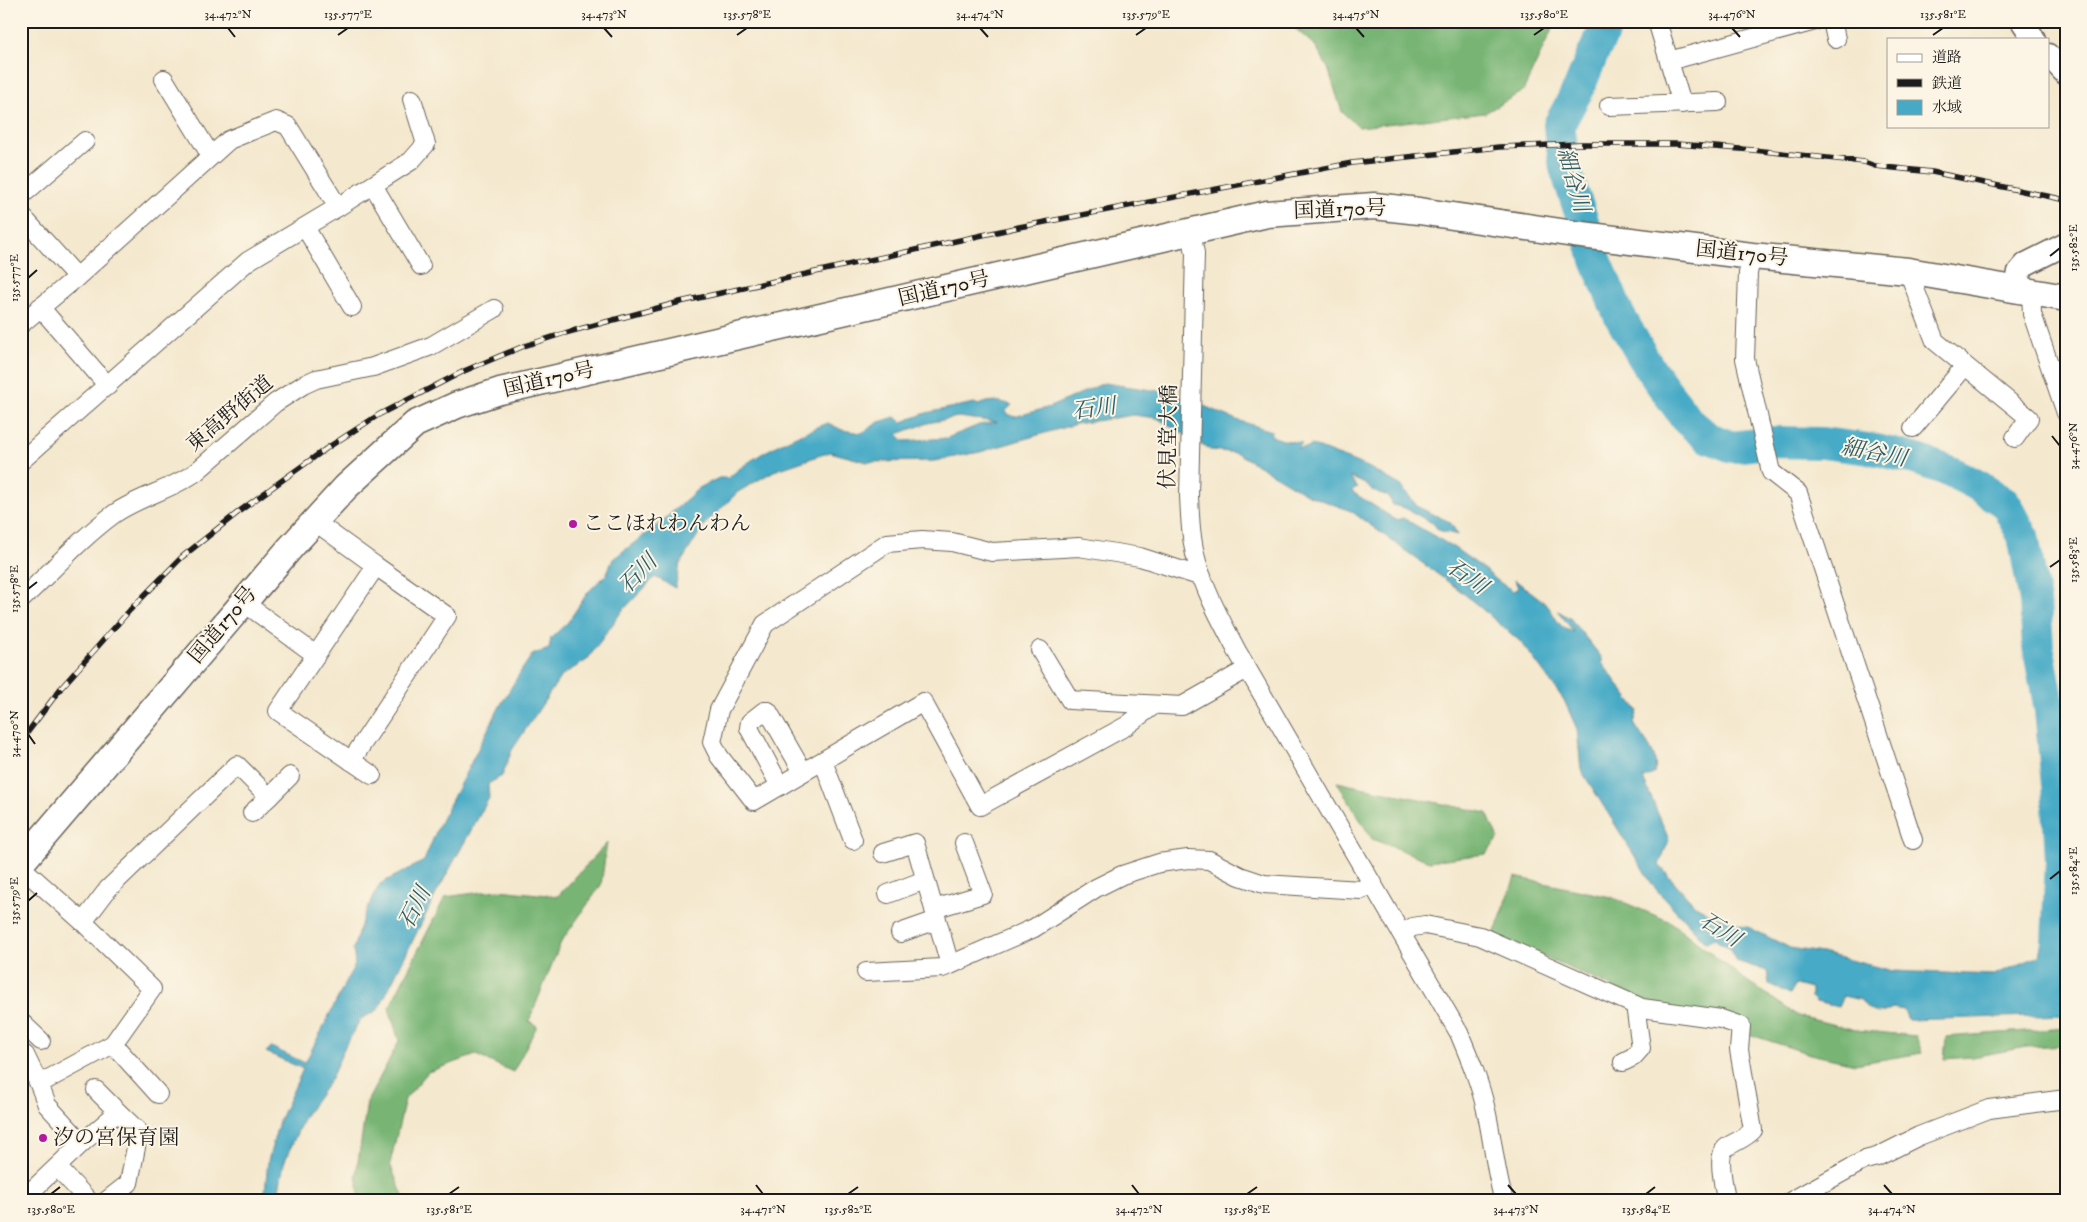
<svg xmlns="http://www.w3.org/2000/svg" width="2087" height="1222" viewBox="0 0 2087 1222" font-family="'IM FELL DW Pica','Noto Serif JP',serif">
<rect width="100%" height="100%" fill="#fcf5e5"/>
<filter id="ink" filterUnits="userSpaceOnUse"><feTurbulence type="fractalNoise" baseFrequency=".02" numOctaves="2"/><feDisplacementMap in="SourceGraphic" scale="10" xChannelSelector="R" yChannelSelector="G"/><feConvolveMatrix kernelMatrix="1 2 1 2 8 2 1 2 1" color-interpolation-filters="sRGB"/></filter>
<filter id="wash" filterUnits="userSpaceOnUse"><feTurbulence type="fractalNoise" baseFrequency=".0096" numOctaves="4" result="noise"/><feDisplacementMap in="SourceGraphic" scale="20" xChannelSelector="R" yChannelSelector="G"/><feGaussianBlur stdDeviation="1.12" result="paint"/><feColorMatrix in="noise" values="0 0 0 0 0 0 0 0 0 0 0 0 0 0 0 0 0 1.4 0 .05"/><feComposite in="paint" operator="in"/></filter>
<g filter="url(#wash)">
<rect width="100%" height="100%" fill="#f4e8ce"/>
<g fill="#78b575" stroke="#4a6848">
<polygon points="1287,21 1556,21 1523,91 1485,113 1359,127 1342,112 1328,68 1315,46"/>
<polygon points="1337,782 1487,813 1498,839 1486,854 1429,861 1372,839"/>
<polygon points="607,843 601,885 561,942 529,1021 537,1026 513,1072 476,1055 428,1072 405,1099 390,1164 405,1201 360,1201 356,1175 367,1102 399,1041 389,1008 445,897 498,890 558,896"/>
<polygon points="1515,877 1611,897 1671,922 1740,976 1798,1016 1856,1030 1916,1036 1922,1053 1855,1064 1810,1054 1637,998 1494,935"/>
<polygon points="2066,1028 2066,1045 2027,1047 1972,1057 1944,1059 1946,1037"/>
</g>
<path fill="#46aac6" stroke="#316371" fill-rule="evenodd" d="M1104,383L1173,393L1237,420L1272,431L1271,436L1283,440L1302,443L1297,448H1308L1312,445L1368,467L1400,485L1418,507L1450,522L1458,535L1438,530L1434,524L1405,508L1393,505L1388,496L1371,490L1367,485L1350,477L1357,487L1351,491L1396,520L1403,518L1453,547L1487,571L1493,578L1513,591L1518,588L1515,580C1525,588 1538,596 1547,605C1557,617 1556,627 1574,632L1558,611L1570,618L1602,658V663L1638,711L1634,723C1642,739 1661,755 1654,774L1643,778L1669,840L1659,865L1695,905L1709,914L1750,928L1790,948L1822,953L1893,971L1994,975L2039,956L2046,918L2063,916L2066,929V1015L1908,1020L1904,1010L1892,1008C1879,1017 1869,1013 1861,1000L1843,996L1838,1007L1816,1002L1811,997V989L1795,985L1790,994L1769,984L1767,971L1736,961L1729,948L1714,939L1706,943L1654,887L1581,770L1577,729L1564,700L1522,643L1462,592L1351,511L1308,495L1237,453L1211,450L1157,418L1133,415L1076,424L980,452L934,461L867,462L830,452L774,471L738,492L704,525L680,564L675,588L655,577L622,611L587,660L561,676L512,750L502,776L488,784L489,798L437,892L378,1010L361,1019L346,1044L331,1079L304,1117L284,1163L277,1201H264L268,1161L279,1121L303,1069L266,1052L271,1047L305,1063L355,964L353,949L364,915L380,884L424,861L438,827L500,706L521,671L532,655L549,649L551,638L568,622L588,592L606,575L613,559L659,524L699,488L719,478H728C757,453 793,436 828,423L842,430L862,433L879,422L895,417L902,422L926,413L974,403L979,405C992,399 999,401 1012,405L1005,412L1014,417L1050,407ZM958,417L997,422L979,425L947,438L904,441L897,434L928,423Z"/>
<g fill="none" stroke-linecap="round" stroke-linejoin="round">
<polyline stroke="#46aac6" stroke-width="32" points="1609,21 1592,56 1579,88 1559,125 1565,168 1596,260 1619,315 1648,366 1688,421 1707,437 1732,447 1774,442 1822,443 1877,450 1915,459 1949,471 1977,485 2006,504 2023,536 2035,601 2038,646 2050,710 2057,785 2061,861 2056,961"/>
</g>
</g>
<g filter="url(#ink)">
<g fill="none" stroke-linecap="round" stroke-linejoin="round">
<g stroke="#68635a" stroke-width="20">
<g id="minor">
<polyline points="1657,21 1682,104"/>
<polyline points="1832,21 1836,39"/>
<polyline points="1669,61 1815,21"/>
<polyline points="164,79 211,156"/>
<polyline points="1609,106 1718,102"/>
<polyline points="373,185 421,266"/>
<polyline points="21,196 85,141"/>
<polyline points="21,215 77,277"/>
<polyline points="305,227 352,307"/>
<path d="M1191,232L1195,253L1189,496C1190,518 1191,541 1197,562C1206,594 1222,622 1237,651L1459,1033C1470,1059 1480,1083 1486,1110C1493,1140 1495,1171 1504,1201"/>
<polyline points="1752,256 1748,273 1745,359 1771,472 1798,493 1913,840"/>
<polyline points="1908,271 1935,341 2029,418 2015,438"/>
<polyline points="2031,291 2032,314 2066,413"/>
<polyline points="40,307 108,386"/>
<polyline points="21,324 77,277 229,140 276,121 288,126 338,207"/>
<polyline points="1913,428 1965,366"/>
<polyline points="21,461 248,261 338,207 411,161 426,144 412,99"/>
<polyline points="314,521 376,566"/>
<path d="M21,600C52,571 80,539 114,514C140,496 171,490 196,472L275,403L303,385L316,379L373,367L431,346L494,309"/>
<polyline points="243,602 316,655 278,711 372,775"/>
<polyline points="1040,650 1070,700 1182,706 1247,669"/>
<polyline points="316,655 376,566 447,616 351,761"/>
<polyline points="1154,705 1126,726 980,806 923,702 754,801 719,756 712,742 719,710 765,624 887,543 922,540 952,542 992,552 1079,547 1140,557 1202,577"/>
<polyline points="823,761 853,840"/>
<polyline points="780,786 749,728 750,722 764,711 768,711 803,772"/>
<polyline points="252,813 269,797"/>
<polyline points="883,853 915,843 950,965"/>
<polyline points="21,867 83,922 152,989 113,1044 39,1084 47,1105 82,1143 21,1201"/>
<polyline points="888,894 925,880"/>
<polyline points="934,909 983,894 964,843"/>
<polyline points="83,922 108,889 237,765 269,797 290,776"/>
<polyline points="900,933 937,920"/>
<path d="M1402,933L1413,927L1425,925L1480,936L1642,1008L1721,1019L1741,1026L1739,1050L1753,1130C1746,1138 1736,1141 1727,1147C1715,1155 1725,1188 1726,1201"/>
<polyline points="866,972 942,968 950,965 1034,928 1096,888 1122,875 1159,863 1188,859 1209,860 1240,876 1264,884 1361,890 1373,883"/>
<polyline points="21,1022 41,1041"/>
<polyline points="113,1044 158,1094"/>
<polyline points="21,1058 25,1055 39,1084"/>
<polyline points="1623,1062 1633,1057 1641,1048 1635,1005"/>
<polyline points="82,1143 118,1112 96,1090"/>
<polyline points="57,1167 89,1201"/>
<polyline points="106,1201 129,1183 139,1132 118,1112"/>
<polyline points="1791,1201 1865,1160 1877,1157 1919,1136 1989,1109 2066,1099"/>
</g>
</g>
<g stroke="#68635a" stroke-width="25">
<g id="major">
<polyline points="2022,21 2034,39"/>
<polyline points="2048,55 2066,74"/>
<polyline points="2016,289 2019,272 2026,264 2066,244"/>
</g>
</g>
<g stroke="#68635a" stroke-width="29">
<polyline id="highway" points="21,863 291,547 346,487 415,424 457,405 500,391 1267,214 1374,206 1419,211 1574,234 1752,256 1908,271 2066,298"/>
</g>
<use href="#minor" stroke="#fff" stroke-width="18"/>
<use href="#major" stroke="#fff" stroke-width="22"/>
<use href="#highway" stroke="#fff" stroke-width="26"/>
<g stroke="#1c1c1c" stroke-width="5.5">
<polyline id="rail" points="21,741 61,688 130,610 182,557 241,510 327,448 380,414 464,371 524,346 565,333 680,302 1019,227 1352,163 1499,147 1581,144 1676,144 1753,150 1864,162 1875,166 1932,172 2066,200"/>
</g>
<use href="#rail" stroke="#fcf5e5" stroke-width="4" stroke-dasharray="11" stroke-linecap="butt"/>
</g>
</g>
<path fill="none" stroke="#1c1c1c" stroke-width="2" d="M228,28L235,37M604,28L612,37M980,28L988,37M1356,28L1364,37M1732,28L1740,37M338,35L348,28M737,35L747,28M1136,35L1146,28M1534,35L1544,28M1933,35L1943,28M2050,256L2060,248M28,278L37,270M2052,436L2060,446M2050,567L2060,560M28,589L37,582M28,734L35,744M2050,879L2060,871M28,901L37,893M756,1185L763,1194M1132,1185L1139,1194M1508,1185L1516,1194M1884,1185L1892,1194M51,1194L60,1187M449,1194L459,1187M848,1194L858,1187M1247,1194L1257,1187M1646,1194L1655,1187"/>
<g fill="#b5179e" stroke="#fcf5e5" stroke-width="2">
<circle cx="573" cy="524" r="5"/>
<circle cx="43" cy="1138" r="5"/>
</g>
<g text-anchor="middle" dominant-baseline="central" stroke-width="4" stroke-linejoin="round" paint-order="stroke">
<g font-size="21" fill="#1c1c1c" stroke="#fcf5e5">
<text transform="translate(1340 210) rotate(-2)">国道170号</text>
<text transform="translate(1742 254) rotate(6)">国道170号</text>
<text transform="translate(944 289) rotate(-13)">国道170号</text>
<text transform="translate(549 380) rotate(-13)">国道170号</text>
<text transform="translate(230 414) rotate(-40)">東高野街道</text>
<text transform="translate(1169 437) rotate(-89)">伏見堂大橋</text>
<text transform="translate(223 625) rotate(-50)">国道170号</text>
</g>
<g font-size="21" fill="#1c1c1c" stroke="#fcf5e5" text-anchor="start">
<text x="583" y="524">ここほれわんわん</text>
<text x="53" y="1138">汐の宮保育園</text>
</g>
<g font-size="22" font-style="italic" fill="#2f5c68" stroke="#fcf5e5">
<text transform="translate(1573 180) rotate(74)">細谷川</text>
<text transform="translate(1094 409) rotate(-8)">石川</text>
<text transform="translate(1874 453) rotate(11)">細谷川</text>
<text transform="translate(638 574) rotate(-46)">石川</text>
<text transform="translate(1467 577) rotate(35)">石川</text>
<text transform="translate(415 908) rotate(-63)">石川</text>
<text transform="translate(1720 930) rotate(32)">石川</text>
</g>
</g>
<rect width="2087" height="1222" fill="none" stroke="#fcf5e5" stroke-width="55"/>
<rect x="1887" y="38" width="162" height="90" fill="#fcf5e5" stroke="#a29e95"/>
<rect x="1897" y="54" width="25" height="8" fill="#ffffff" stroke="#a29e95"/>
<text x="1932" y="62" font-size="15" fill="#1c1c1c">道路</text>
<rect x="1897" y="79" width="25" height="8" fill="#1c1c1c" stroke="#a29e95"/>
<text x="1932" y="88" font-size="15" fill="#1c1c1c">鉄道</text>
<rect x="1897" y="100" width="25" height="15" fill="#46aac6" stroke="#a29e95"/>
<text x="1932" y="112" font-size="15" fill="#1c1c1c">水域</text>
<rect x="28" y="28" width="2032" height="1166" fill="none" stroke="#1c1c1c" stroke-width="2"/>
<g font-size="12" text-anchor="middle" fill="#1c1c1c">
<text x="228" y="18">34.472°N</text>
<text x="348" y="18">135.577°E</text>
<text x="604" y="18">34.473°N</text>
<text x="747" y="18">135.578°E</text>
<text x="980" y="18">34.474°N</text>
<text x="1146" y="18">135.579°E</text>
<text x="1356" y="18">34.475°N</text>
<text x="1544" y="18">135.580°E</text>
<text x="1732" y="18">34.476°N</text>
<text x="1943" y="18">135.581°E</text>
<text transform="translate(2073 248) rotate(-90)" y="4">135.582°E</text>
<text transform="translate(14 278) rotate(-90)" y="4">135.577°E</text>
<text transform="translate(2073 446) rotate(-90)" y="4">34.476°N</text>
<text transform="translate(2073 560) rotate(-90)" y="4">135.583°E</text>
<text transform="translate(14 589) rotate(-90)" y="4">135.578°E</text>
<text transform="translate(14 734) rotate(-90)" y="4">34.470°N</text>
<text transform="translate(2073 871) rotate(-90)" y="4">135.584°E</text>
<text transform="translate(14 901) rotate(-90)" y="4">135.579°E</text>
<text x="51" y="1213">135.580°E</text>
<text x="449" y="1213">135.581°E</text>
<text x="763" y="1213">34.471°N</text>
<text x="848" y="1213">135.582°E</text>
<text x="1139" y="1213">34.472°N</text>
<text x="1247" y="1213">135.583°E</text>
<text x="1516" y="1213">34.473°N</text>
<text x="1646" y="1213">135.584°E</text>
<text x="1892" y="1213">34.474°N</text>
</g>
</svg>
